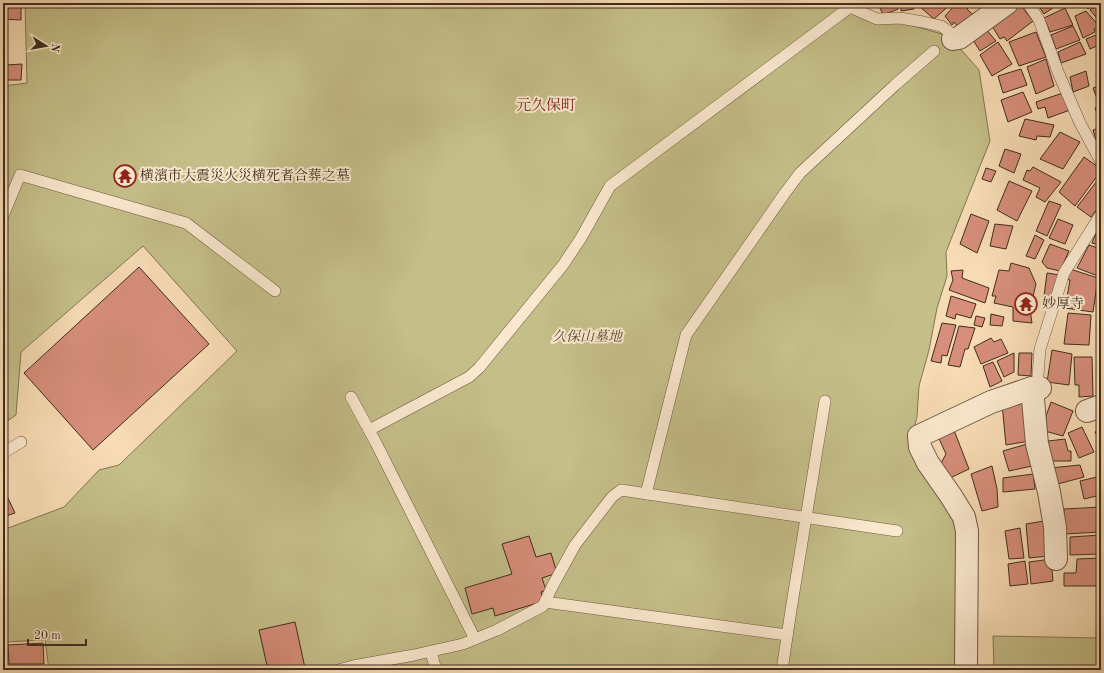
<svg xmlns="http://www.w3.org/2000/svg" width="1104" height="673" viewBox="0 0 1104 673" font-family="'Old Standard TT','Noto Serif JP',serif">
<rect width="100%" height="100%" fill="#f7dbb4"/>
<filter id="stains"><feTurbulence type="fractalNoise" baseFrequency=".005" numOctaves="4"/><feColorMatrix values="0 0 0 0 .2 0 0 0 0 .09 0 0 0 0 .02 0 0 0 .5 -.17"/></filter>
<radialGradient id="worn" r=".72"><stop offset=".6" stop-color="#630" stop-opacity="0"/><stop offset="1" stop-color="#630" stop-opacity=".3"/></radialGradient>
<g fill="#c4be88" stroke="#827652">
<polygon points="25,3 857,3 863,14 896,21 949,36 979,70 990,141 946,252 947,276 937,308 929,350 919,386 917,417 912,436 957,513 959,670 49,670 45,640 5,642 3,648 3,530 64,507 99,470 119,465 237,351 143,246 21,352 16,415 3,424 3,305 5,300 3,299 3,86 27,83"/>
<polygon points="993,636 1099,638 1101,641 1101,670 994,670"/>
</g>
<g fill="#d78e7b" stroke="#3f2d1d">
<polygon points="3,3 21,3 21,20 3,19"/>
<polygon points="878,3 898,3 898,9 883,15"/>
<polygon points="901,3 914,3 914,9 901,11"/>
<polygon points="922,3 952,3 934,19 919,6"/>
<polygon points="957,3 970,3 971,4 967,9 973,15 959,28 954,22 952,25 945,16"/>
<polygon points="1019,3 1033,21 1007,41 1004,37 1000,39 989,21 1007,12"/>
<polygon points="1037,3 1060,3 1044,14"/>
<polygon points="1082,3 1095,3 1088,9"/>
<polygon points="1099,3 1101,3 1101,20 1100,22 1090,10"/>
<polygon points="1065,8 1073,25 1050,32 1044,18"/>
<polygon points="1086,11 1099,26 1094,29 1095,32 1083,38 1075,16"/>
<polygon points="1073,26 1080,40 1056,49 1051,35"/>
<polygon points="985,28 996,41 980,51 971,37"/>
<polygon points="1036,32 1046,57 1019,66 1009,42"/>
<polygon points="1101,33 1101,44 1090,49 1086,39"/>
<polygon points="998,42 1012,64 992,76 980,55"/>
<polygon points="1080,42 1086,54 1061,63 1058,52"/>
<polygon points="1046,59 1054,86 1036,94 1027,67"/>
<polygon points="1100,63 1101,63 1101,78 1099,78"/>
<polygon points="22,64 21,80 7,80 6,65"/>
<polygon points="1021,69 1027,85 1003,93 998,76"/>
<polygon points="1086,71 1089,86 1073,92 1070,77"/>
<polygon points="1101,85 1101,103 1099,104 1093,88"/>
<polygon points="1023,92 1032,112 1008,122 1001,100"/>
<polygon points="1063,93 1070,110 1048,118 1045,107 1038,109 1036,102"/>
<polygon points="1101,106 1101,124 1095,108"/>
<polygon points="1025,119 1054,125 1050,137 1037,136 1036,140 1019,136"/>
<polygon points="1101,127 1101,146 1098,147 1093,130"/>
<polygon points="1060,132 1080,142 1063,169 1040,159"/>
<polygon points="1005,149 1021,154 1014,173 999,166"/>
<polygon points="1084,157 1101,169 1101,171 1075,206 1059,192"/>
<polygon points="1033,167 1061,182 1045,202 1036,197 1040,188 1023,180 1027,170 1030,171"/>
<polygon points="986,168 996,171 991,182 982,179"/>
<polygon points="1009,181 1032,191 1017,221 997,210"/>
<polygon points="1097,181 1101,183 1101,204 1091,217 1077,207"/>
<polygon points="1049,201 1061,205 1047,236 1036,231"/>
<polygon points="971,214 989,221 977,253 960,244"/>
<polygon points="1058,219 1073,225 1065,244 1049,238"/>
<polygon points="995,224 1013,226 1006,249 990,246"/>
<polygon points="1096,233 1101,234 1101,246 1092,243"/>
<polygon points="1035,235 1044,240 1035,259 1026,256"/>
<polygon points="1050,244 1069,251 1060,271 1047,268 1042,262"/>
<polygon points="1089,245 1101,249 1101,270 1098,276 1077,268"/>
<polygon points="1011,263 1029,268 1036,284 1030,309 1032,323 1013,321 1013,307 994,303 996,296 992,296 999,270 1009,271"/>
<polygon points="139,267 209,344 93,450 24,373"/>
<polygon points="1070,269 1098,278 1093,312 1065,308 1070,280 1065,279"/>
<polygon points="963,270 962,278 989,288 985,303 949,290 953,280 951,271"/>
<polygon points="1047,273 1060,275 1049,306 1043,304"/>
<polygon points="951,296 976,304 971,318 956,314 955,319 946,316"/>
<polygon points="1068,313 1091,315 1089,345 1064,344"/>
<polygon points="991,314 1004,317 1002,326 990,325"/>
<polygon points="976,316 985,318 982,327 974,325"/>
<polygon points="942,323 956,325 947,356 942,355 941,363 931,361"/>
<polygon points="959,326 975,328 968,349 965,349 960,367 948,365"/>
<polygon points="991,338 994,342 1001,339 1008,353 981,364 974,347"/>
<polygon points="1052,350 1072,354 1069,385 1047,382"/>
<polygon points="1014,353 1014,372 1004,377 997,361"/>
<polygon points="1019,353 1032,353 1031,376 1018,375"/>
<polygon points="1074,357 1092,357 1093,396 1079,397 1079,385 1075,385"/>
<polygon points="993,362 1002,381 990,387 983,366"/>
<polygon points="1024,401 1030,441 1006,445 1002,404"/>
<polygon points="1051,402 1073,411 1063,436 1041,430"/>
<polygon points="952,425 969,469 948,479 940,465 946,454 936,432"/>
<polygon points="1082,427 1094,452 1079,458 1068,433"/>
<polygon points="1101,428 1101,443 1095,432"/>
<polygon points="1065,439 1068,451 1071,451 1071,461 1049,461 1048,441"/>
<polygon points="1027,444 1032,466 1009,471 1003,451"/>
<polygon points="1080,465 1084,477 1054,485 1050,468"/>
<polygon points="992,466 997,489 998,507 982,511 971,474"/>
<polygon points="1033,474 1035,489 1003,492 1003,478"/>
<polygon points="1101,476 1101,495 1084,499 1080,481"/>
<polygon points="7,496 15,513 3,517 3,498"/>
<polygon points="1101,507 1101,532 1064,534 1064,509"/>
<polygon points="1044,521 1049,556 1029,558 1026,524"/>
<polygon points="1020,528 1024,558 1009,559 1005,531"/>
<polygon points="1101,535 1101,554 1070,555 1070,537"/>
<polygon points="529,536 536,557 551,553 557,573 542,578 546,590 541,592 544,601 495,616 493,608 472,614 465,588 512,574 502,544"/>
<polygon points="1101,558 1101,586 1064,586 1064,573 1076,573 1077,559"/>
<polygon points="1051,559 1053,581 1031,584 1029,562"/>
<polygon points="1025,561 1028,584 1010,586 1008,564"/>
<polygon points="295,622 305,668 295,670 268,670 259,630"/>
<polygon points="43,643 44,664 9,664 8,645"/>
</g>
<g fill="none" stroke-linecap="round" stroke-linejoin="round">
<g stroke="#6d5843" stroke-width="12">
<g id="lane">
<polyline points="1028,3 1039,20 1058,72 1080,123 1101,162"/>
<polyline points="850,7 877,19 900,18 923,22 941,26 958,38"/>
<polyline points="3,216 20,175 186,223 275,291"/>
<polyline points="1037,388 1040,349 1064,273 1101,214"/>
<polyline points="351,397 376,443 475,639"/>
<polyline points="369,430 469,377 479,368 563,265 581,238 610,186 850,7"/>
<polyline points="3,453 21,442"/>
<polyline points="646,494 686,335 785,193 800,173 895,85 934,51"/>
<polyline points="545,602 787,635"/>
<polyline points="431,652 436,670"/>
<polyline points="338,670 353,666 414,655 463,644 497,630 543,606 552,587 575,545 612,497 621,490 897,531"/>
<polyline points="782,670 791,610 825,401"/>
</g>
</g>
<g stroke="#6d5843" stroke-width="24">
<g id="street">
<polyline points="953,39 959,38 1007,3"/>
<polyline points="1032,388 1037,444 1049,492 1055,527 1056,559"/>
<polyline points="1087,411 1101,406"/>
<polyline points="966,670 967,531 964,517 951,496 928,463 920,447 919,436 991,402 1032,388 1040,388"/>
</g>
</g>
<use href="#lane" stroke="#fae8ce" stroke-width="11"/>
<use href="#street" stroke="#fae8ce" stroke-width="22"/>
</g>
<defs>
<g id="temple-ring" transform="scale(1.15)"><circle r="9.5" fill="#fae8ce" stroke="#8f2418" stroke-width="1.5"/><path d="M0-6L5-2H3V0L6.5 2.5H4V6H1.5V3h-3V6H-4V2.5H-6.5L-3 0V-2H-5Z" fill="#8f2418"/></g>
</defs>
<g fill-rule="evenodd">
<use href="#temple-ring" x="125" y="176"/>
<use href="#temple-ring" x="1026" y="304"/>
</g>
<g text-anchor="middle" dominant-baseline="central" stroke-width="4" stroke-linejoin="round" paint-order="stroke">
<g font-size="14" fill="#3f2d1d" stroke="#fae8ce" text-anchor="start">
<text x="140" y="176">横濱市大震災火災横死者合葬之墓</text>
<text x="1042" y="304">妙厚寺</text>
</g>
<g font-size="14" font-style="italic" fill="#5a4a32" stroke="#fae8ce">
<text x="587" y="337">久保山墓地</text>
</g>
<g font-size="15" fill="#7a1f14" stroke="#fae8ce">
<text x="546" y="106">元久保町</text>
</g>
</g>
<rect width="1104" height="673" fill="none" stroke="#f7dbb4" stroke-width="16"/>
<rect x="4" y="4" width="1096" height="665" fill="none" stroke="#3f2d1d" stroke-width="2"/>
<rect x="8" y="8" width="1088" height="657" fill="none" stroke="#3f2d1d"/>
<g transform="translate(46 46) rotate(101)" stroke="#fae8ce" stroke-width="3" paint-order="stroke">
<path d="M0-3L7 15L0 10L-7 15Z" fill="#3f2d1d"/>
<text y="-6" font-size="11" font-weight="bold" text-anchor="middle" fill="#3f2d1d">N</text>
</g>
<path d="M28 639v6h58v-6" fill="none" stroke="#3f2d1d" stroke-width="2"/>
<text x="34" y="639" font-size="12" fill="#3f2d1d" stroke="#fae8ce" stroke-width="3" paint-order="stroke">20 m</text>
<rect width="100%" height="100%" filter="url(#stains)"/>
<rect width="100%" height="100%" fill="url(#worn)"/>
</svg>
